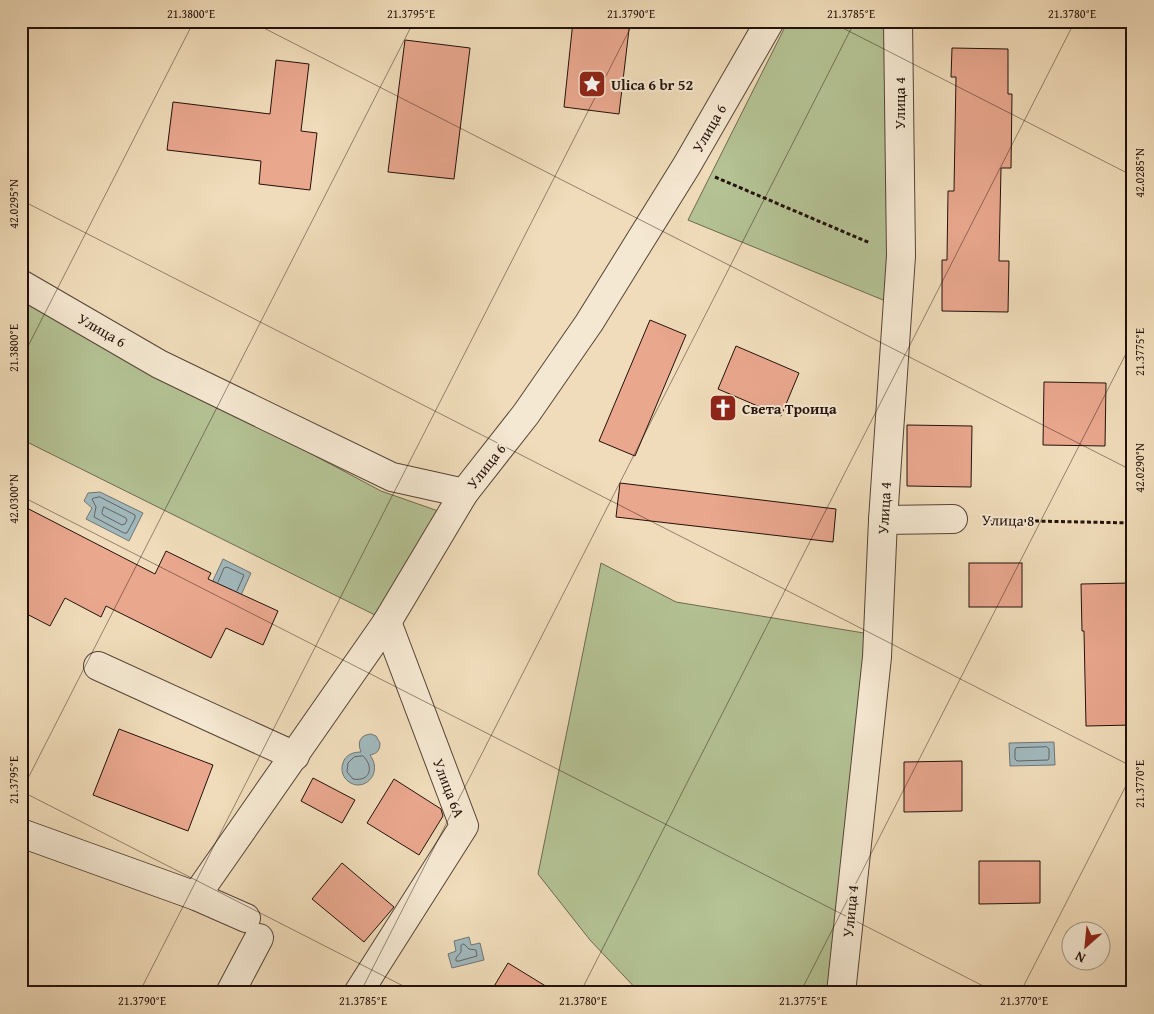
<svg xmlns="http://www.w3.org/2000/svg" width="1154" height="1014" viewBox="0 0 1154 1014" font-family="'Gentium Book Plus',serif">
<rect width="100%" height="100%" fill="#f0dcba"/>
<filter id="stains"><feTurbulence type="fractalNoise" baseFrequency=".004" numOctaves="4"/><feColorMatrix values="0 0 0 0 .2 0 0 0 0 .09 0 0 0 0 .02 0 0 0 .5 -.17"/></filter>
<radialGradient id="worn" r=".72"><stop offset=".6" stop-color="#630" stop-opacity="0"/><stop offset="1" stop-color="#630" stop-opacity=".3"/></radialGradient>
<g fill="#b4c294" stroke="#6c6a4f">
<polygon points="788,21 890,21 888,302 688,220"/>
<polygon points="21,299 381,491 441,512 381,618 21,439"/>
<polygon points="601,563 676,602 876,635 833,993 640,993 590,940 538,874"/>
</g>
<g fill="#a1b8bc" stroke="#6f7575">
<polygon points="100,492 143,513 129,541 86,519 92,508 84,501 88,493"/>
<polygon points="223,559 251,573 233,613 204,600"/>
<path d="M371,734L376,736L380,743C380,751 376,754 370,755C385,776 359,796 345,778C342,774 341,769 343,763C345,755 353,752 361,752C357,742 360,735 371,734Z"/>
<polygon points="1054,742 1055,765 1010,766 1009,743"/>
<polygon points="469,937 471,945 480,943 484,960 452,968 448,954 456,951 454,941"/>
</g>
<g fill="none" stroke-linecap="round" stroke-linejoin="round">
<g stroke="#626463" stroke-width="1">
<polygon points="100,497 135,515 135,518 127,533 124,533 94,517 96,507 92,499 94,498"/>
<polygon points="104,507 126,518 127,520 125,524 122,525 103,515 102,513"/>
<polyline points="218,582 224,568 227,567 244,575 237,591"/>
<polygon points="1047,747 1049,749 1049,758 1048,760 1017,761 1015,759 1015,750 1016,748"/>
<path d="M363,756C374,766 371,782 353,779L347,772L348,763L354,757Z"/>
<polygon points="463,944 465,945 469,949 476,950 477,956 459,961 456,961 456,958 461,952 461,946"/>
</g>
</g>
<g fill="#e9a78e" stroke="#23110a">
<polygon points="573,21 630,21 619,114 564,107"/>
<polygon points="405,40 470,48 454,179 388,172"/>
<polygon points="952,48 1008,49 1008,94 1012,94 1011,168 1001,168 999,261 1009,261 1008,312 942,311 942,260 947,260 948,191 954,191 956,77 951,77"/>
<polygon points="276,60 309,64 301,131 317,133 310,190 259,184 261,161 167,150 173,102 270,114"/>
<polygon points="650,320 686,335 635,456 599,441"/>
<polygon points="736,346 799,373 781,416 718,389"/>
<polygon points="1044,382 1106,383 1105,446 1043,445"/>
<polygon points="907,425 972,426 971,487 907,486"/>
<polygon points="620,483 836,509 833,542 616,517"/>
<polygon points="21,505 155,574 166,551 211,573 208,579 278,611 263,645 226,628 211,658 106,606 101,617 65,598 50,626 21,611"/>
<rect x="969" y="563" width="53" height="44"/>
<polygon points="1130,583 1131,667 1133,667 1133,725 1086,726 1084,631 1082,631 1081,584"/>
<polygon points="119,729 213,765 188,831 93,795"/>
<polygon points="962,761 962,811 904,812 904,762"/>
<polygon points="313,778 355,800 342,823 301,801"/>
<polygon points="394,779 441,809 443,816 419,855 367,823"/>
<polygon points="979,861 1040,861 1040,903 979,904"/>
<polygon points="342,863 394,907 364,942 312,899"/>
<polygon points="508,963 557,993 490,993"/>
</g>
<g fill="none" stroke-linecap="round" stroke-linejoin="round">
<g stroke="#564436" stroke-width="30">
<g id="minor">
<polyline points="21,284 159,364 392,477 464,493"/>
<polyline points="883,520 953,519"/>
<polyline points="98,666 295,756"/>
<polyline points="21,833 196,896 246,918"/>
<polyline points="196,896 387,622 464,493 526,414 589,323 687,165 770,21"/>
<polyline points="230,993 259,938"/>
<polyline points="358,993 464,826 387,622"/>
<polyline points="841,993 877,657 883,520 901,256 898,21"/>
</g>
</g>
<g stroke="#23110a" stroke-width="3" stroke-dasharray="4 2.5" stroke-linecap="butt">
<polyline points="715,177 870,243"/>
<polyline points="983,520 1133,523"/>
</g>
<use href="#minor" stroke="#f5e8d2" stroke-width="28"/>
</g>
<path fill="none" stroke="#23110a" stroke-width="1" stroke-opacity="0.45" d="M250,21L1133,471M829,21L1133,176M21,200L1133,767M21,360L194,21M21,496L997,993M21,791L417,993M21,792L414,21M139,993L634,21M360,993L855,21M580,993L1075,21M800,993L1133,340M1020,993L1133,772"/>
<defs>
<g id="sight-square" transform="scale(1.4375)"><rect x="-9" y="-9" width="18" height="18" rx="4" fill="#8f2418" stroke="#f5e8d2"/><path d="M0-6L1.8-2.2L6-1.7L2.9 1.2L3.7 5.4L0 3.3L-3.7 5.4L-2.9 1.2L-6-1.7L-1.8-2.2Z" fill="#fff"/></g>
<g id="church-square" transform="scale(1.4375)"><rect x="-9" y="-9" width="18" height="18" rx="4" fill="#8f2418" stroke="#f5e8d2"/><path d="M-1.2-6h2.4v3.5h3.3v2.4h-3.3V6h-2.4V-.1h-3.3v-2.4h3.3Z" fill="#fff"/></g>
</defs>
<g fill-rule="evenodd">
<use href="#sight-square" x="592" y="84"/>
<use href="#church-square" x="723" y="408"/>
</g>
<g text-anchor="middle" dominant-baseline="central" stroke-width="4" stroke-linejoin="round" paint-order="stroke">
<g font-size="15" font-weight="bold" fill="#23110a" stroke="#f5e8d2" text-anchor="start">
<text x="611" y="84">Ulica 6 br 52</text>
<text x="742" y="408">Света Троица</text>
</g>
<g font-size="15" fill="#23110a" stroke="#f5e8d2">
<text transform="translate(899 103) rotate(-90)">Улица 4</text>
<text transform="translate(709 128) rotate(-60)">Улица 6</text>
<text transform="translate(102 330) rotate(30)">Улица 6</text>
<text transform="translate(486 466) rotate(-52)">Улица 6</text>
<text transform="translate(884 508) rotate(-87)">Улица 4</text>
<text transform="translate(1008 520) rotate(1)">Улица 8</text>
<text transform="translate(449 788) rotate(69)">Улица 6A</text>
<text transform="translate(850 911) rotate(-84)">Улица 4</text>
</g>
</g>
<rect width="1154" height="1014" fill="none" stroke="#f0dcba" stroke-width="55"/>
<g transform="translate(1086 946) rotate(207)"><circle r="24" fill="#f5e8d2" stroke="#a19282"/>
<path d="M0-4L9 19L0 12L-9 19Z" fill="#8f2418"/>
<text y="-8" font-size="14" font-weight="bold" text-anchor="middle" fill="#23110a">N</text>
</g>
<rect x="28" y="28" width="1098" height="958" fill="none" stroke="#23110a" stroke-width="2"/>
<g font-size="12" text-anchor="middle" fill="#23110a">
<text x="191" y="18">21.3800°E</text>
<text x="411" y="18">21.3795°E</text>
<text x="631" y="18">21.3790°E</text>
<text x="851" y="18">21.3785°E</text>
<text x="1072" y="18">21.3780°E</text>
<text transform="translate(1140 173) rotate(-90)" y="4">42.0285°N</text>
<text transform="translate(14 204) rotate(-90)" y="4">42.0295°N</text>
<text transform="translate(14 348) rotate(-90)" y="4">21.3800°E</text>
<text transform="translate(1140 352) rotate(-90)" y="4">21.3775°E</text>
<text transform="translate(1140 468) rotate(-90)" y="4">42.0290°N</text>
<text transform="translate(14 499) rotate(-90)" y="4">42.0300°N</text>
<text transform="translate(14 780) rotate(-90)" y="4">21.3795°E</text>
<text transform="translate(1140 784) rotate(-90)" y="4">21.3770°E</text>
<text x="142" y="1005">21.3790°E</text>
<text x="363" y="1005">21.3785°E</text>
<text x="583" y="1005">21.3780°E</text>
<text x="803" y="1005">21.3775°E</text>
<text x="1024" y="1005">21.3770°E</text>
</g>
<rect width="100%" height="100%" filter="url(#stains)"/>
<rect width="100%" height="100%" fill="url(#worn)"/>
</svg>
